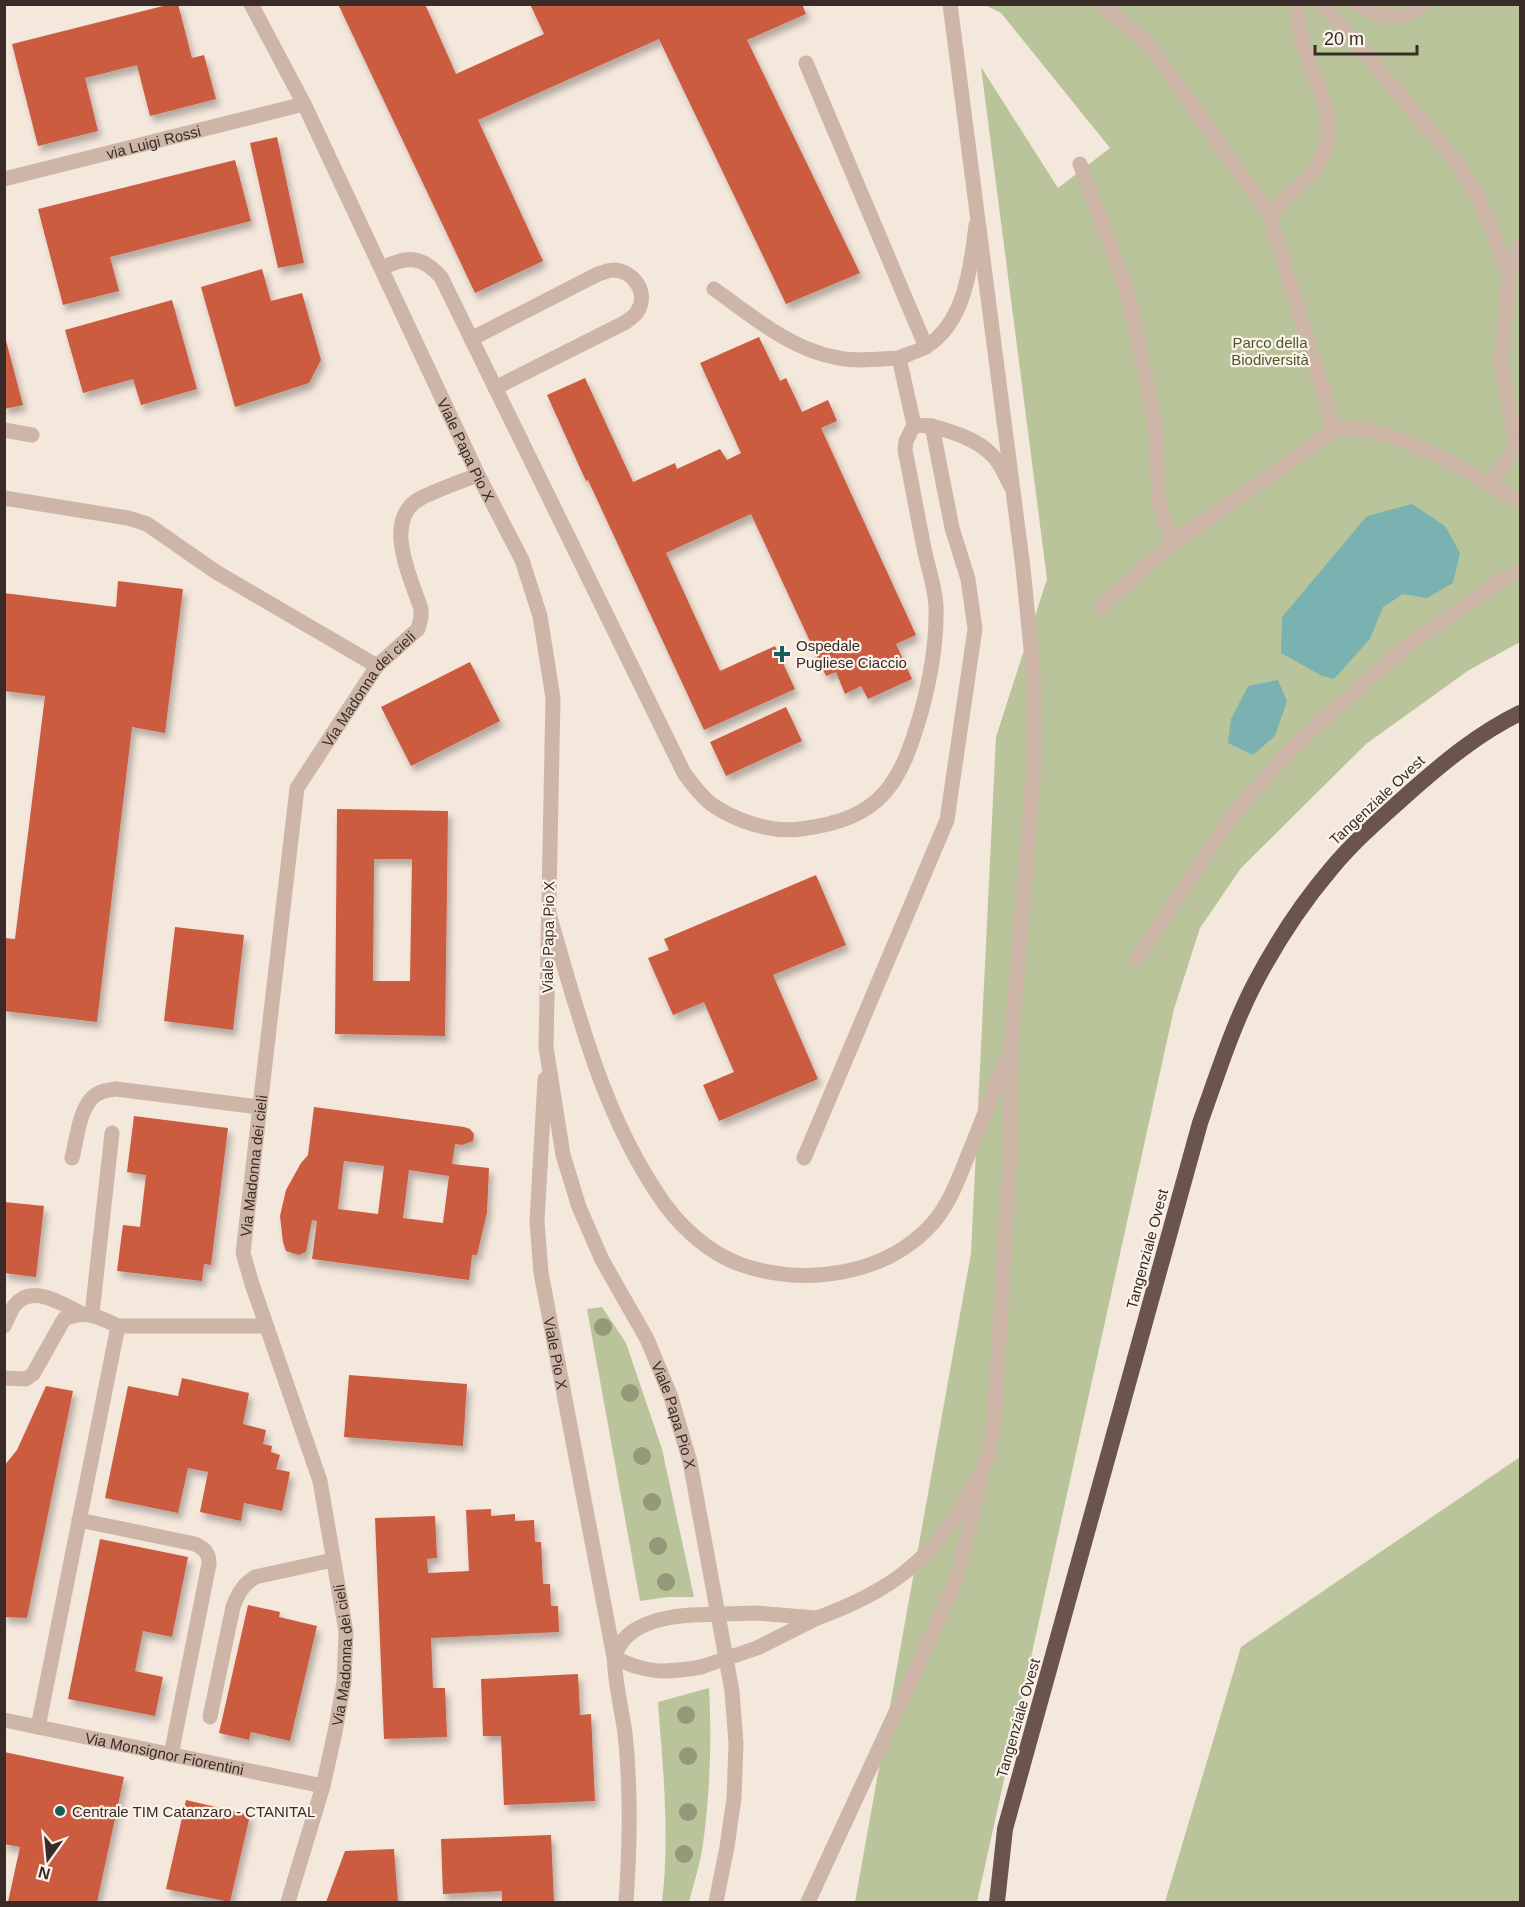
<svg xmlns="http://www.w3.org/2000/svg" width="1525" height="1907" viewBox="0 0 1525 1907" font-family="Arial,sans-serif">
<defs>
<filter id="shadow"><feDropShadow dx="3.5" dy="6" stdDeviation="3" flood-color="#0004"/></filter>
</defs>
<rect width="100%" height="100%" fill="#f4e7dc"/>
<g fill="#b9c49b">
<polygon points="985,5 1520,5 1520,642 1469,670 1366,744 1241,868 1200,928 1174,1009 977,1902 855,1902 971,1253 996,737 1047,579 981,67 1058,188 1110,148 1001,13"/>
<polygon points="602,1307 626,1343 662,1449 694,1597 668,1597 640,1601 587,1309"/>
<polygon points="1520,1457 1520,1902 1165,1902 1241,1647"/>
<path d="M709,1688C712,1741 710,1792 703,1844C700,1864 694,1883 689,1902H662C670,1836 663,1769 658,1702Z"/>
</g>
<g fill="#79b2b1">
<polygon points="1412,504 1445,526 1460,553 1453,583 1427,598 1403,594 1383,607 1370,639 1334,679 1322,676 1281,653 1282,617 1367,516"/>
<polygon points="1278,680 1287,701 1275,736 1253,755 1228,743 1231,719 1248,686"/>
</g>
<g fill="#cc5b41" fill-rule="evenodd" filter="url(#shadow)">
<polygon points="171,4 178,4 192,58 204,55 216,99 150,116 137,65 85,78 98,131 38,146 12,44"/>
<polygon points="338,4 425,4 456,74 544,34 530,4 802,4 806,14 747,40 860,273 786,304 659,39 478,120 543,261 475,293"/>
<polygon points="277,137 304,263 278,268 250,143"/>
<polygon points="235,160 251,221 110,257 119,291 63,305 38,209"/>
<polygon points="262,269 271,301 302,293 321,360 309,383 235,407 201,287"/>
<polygon points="172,300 197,389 141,405 133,379 83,393 65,330"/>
<polygon points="4,333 23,405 4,409"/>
<polygon points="759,337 780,381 786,378 802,412 828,400 837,421 821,428 916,635 896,644 912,679 868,699 861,686 845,694 836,672 826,676 751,514 666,553 720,671 775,646 795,689 704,730 588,480 586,481 547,395 585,378 633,482 675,463 677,469 720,449 727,460 741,453 700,363"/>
<polygon points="118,581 183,589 165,733 132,727 97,1022 4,1011 4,938 15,939 45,696 4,691 4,593 116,607"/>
<polygon points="470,662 500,721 411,766 381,707"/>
<polygon points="786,707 802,741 726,776 710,742"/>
<path d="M337,809L448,811L445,1036L335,1034ZM374,859H412L410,981H373Z"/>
<polygon points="816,875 846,945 773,975 818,1079 719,1121 703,1085 734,1072 704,1002 673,1015 648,958 669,950 664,939"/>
<polygon points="175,927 244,935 233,1030 164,1021"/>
<path d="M314,1107L464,1127L470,1129L474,1134L473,1141L462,1145L455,1144L452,1164L489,1168L487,1212L477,1255H472L469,1280L312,1259L317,1221L312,1220L306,1252L299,1255L286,1251L283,1242L280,1216L286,1190L301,1163L308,1155ZM344,1161L384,1166L378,1214L338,1209ZM409,1170L449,1176L443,1223L403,1218Z"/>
<polygon points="134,1116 228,1128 211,1265 204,1264 202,1281 117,1271 123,1225 140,1227 146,1175 127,1172"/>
<polygon points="4,1202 44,1206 36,1277 4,1273"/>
<polygon points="349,1375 467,1384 463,1446 344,1437"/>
<polygon points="182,1378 249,1393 243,1424 266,1430 263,1444 272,1446 271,1452 280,1455 276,1469 290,1472 282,1511 244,1503 241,1521 200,1512 208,1472 188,1468 178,1513 105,1498 128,1386 178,1396"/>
<polygon points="46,1386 73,1391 27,1618 4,1617 4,1466 17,1450"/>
<polygon points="491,1509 491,1516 515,1514 515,1521 534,1520 535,1542 541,1542 543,1584 550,1584 551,1606 558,1606 559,1632 431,1638 433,1688 445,1688 447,1737 384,1739 375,1518 435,1516 437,1558 427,1559 428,1573 469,1571 466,1510"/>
<polygon points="100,1539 188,1557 172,1637 143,1631 135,1671 163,1677 155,1716 68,1699"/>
<polygon points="248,1605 280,1612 279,1617 317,1626 290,1741 251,1732 249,1740 219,1733"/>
<polygon points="578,1674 580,1715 591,1714 595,1801 504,1805 501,1736 483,1736 481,1679"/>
<polygon points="4,1752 124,1777 97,1902 8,1902 20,1847 4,1844"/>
<polygon points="186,1800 250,1815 230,1902 166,1889"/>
<polygon points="551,1835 554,1902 502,1902 502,1891 443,1894 441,1839"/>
<polygon points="394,1849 398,1902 326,1902 345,1851"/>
</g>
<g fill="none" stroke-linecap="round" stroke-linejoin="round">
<g stroke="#cdb6a7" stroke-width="15">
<polyline points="806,63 926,347"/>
<path d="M382,268C407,256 421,255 441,277L684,773C692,784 700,795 711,804C736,821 771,833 801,829C883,819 901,783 922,709C931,675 937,641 936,606C935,588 929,570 925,553C918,519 912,484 905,450L906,441L914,425"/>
<path d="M714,289C752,316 791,350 839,358C858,362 879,359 899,358"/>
<path d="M471,339L598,274C603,273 608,270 613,270C633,270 650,293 637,312C635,316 629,319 626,322L495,388"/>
<path d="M932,426C953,432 977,439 992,455C1001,463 1006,478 1012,488"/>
<polyline points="4,430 32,435"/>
<polyline points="4,498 128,518 147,524 216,572 377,666"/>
<path d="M72,1158C77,1139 79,1110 93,1097C99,1091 108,1090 116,1089L259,1107"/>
<path d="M804,1158L947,820L975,629L968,579L952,528L932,426L914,425L899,358C907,354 917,352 925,347C965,324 971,266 976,225"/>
<polyline points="92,1314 112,1133"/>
<path d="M4,1326C8,1319 10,1311 15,1305C32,1283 63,1305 81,1313"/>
<path d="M4,1378L26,1379L33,1374L64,1319C85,1309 99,1317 118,1326"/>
<path d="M79,1520L195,1544C205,1549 209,1553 209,1564L171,1755"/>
<path d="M210,1717L233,1607C238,1593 243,1585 255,1577L333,1560"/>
</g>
<g stroke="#cdb6a7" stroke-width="15">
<polyline points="1101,4 1148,43 1269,214 1335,430"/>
<polyline points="1323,4 1456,161 1479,200 1498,245 1509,279"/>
<path d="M1355,4C1377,13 1403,27 1422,4"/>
<polyline points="1080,164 1127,290 1155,421 1159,502 1172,544"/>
<polyline points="1269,214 1315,170 1328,144 1328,114 1302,41 1296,4"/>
<polyline points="1520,245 1509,279 1501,365 1517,446 1520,449"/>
<polyline points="1489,484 1517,446"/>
<path d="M1100,607L1172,544L1335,430C1346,430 1358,428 1368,430C1420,441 1475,476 1520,502"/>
<polyline points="1137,959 1234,813 1295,745 1405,647 1504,579 1520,571"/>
</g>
<g stroke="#cdb6a7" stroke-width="15">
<path id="s1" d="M251,4L304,104L478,475L522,560L540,616L553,698L546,1047L563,1155L579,1207L602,1260L647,1339L671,1397L690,1462L732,1691L736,1743L734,1798L727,1847L716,1902"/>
<path id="s2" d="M4,179L304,104"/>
<path id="s3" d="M545,1079L537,1221L541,1273L614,1657"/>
<path id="s4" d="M4,1720L323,1786"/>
<polyline points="38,1727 118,1326 266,1326"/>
<path id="s5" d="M288,1902L323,1786L335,1732L344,1682L346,1632L320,1481L252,1284L243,1253L297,788L377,666L418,629L421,618V609C411,578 381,519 421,498C439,489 459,482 478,475"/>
</g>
<g stroke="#cdb6a7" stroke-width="15">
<path d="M549,914C577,1009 601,1109 657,1193C676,1223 707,1253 742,1265C805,1286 885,1276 932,1224C951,1203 960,1174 971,1148C983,1117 996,1086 1008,1055"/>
<path d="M817,1618C889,1592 932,1561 970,1492C975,1483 981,1474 985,1464C990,1452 992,1436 994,1423L1010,1156L1011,1047L1034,766L1033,669L1023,568L950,4"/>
<path d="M614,1657C645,1674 667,1673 701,1667"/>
<path d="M626,1902C630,1846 631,1789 625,1733C623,1718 612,1666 615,1656C624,1624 663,1617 691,1615"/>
<polyline points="808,1902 934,1630 957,1577 980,1485"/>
</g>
<path stroke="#6a544c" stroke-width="16" d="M997,1902L1005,1829L1200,1123C1217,1076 1232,1027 1255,983C1276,943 1302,903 1331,869C1354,841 1383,816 1410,792C1444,762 1479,733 1520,713"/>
<g stroke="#cdb6a7" stroke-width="15">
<polyline points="691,1615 756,1613 817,1618"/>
<polyline points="701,1667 757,1648 817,1618"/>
</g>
</g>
<g fill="#96987a">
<circle cx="603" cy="1327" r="9"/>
<circle cx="630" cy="1393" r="9"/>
<circle cx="642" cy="1456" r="9"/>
<circle cx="652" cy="1502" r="9"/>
<circle cx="658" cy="1546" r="9"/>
<circle cx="666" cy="1582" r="9"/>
<circle cx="686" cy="1715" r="9"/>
<circle cx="688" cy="1756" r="9"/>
<circle cx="688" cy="1812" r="9"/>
<circle cx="684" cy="1854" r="9"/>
</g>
<g fill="#1b5c5d" stroke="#fbf2e9" stroke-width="2">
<path d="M779 645h6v6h6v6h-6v6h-6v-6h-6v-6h6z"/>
<circle cx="60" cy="1811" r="6"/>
</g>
<g text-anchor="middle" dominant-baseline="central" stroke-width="4.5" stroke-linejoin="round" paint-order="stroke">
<g font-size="15" fill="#392c28" stroke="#fbf2e9">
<text stroke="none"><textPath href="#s2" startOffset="154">via Luigi Rossi</textPath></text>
<text stroke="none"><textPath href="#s1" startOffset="495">Viale Papa Pio X</textPath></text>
<text stroke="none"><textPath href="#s5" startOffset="1262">Via Madonna dei cieli</textPath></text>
<text transform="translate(1377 800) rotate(-43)">Tangenziale Ovest</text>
<text transform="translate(548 937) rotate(-89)">Viale Papa Pio X</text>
<text stroke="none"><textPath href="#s5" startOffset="759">Via Madonna dei cieli</textPath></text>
<text transform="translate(1147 1249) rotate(-75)">Tangenziale Ovest</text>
<text stroke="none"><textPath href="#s3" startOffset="276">Viale Pio X</textPath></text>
<text stroke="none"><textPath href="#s1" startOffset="1503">Viale Papa Pio X</textPath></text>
<text stroke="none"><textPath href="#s5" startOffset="254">Via Madonna dei cieli</textPath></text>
<text transform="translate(1018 1718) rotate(-74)">Tangenziale Ovest</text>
<text stroke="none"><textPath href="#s4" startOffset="164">Via Monsignor Fiorentini</textPath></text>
</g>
<g font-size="15" fill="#4a582a" stroke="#fbf2e9">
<text x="1270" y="342">Parco della<tspan x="1270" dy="17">Biodiversità</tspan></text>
</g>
<g font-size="15" fill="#392c28" stroke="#fbf2e9" text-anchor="start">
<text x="796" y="645">Ospedale<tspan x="796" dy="17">Pugliese Ciaccio</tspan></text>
<text x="72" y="1811">Centrale TIM Catanzaro - CTANITAL</text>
</g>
</g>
<rect width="1525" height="1907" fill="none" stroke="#392c28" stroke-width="12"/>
<g transform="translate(48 1859) rotate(195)" stroke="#fbf2e9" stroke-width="4.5" paint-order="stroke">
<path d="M0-4.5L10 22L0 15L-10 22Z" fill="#392c28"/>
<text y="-9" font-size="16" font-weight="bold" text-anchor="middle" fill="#392c28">N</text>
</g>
<path d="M1315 45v9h102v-9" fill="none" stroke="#392c28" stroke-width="3"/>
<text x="1324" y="45" font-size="18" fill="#392c28" stroke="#fbf2e9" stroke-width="4.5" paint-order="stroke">20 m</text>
</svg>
